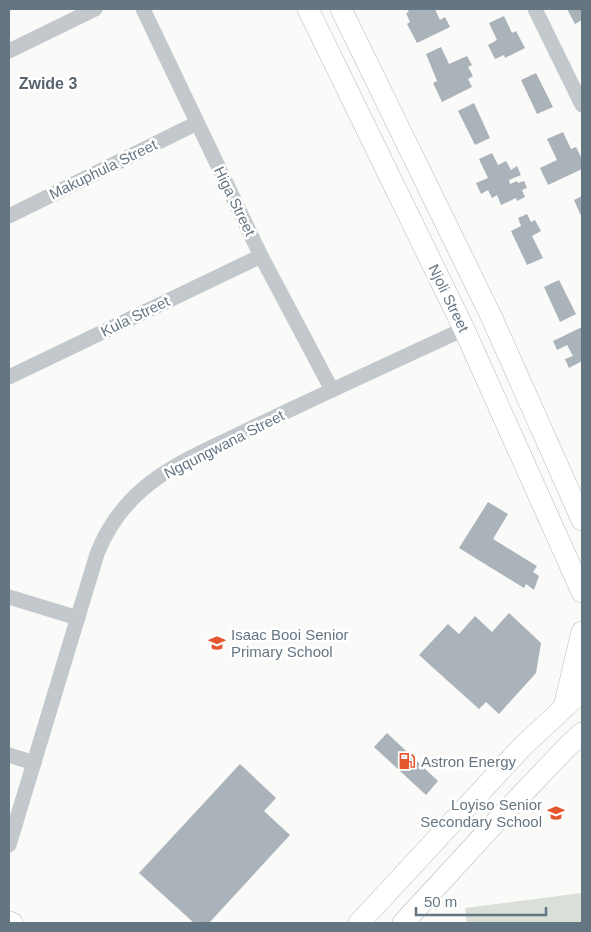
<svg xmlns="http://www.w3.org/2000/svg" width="591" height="932" viewBox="0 0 591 932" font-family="Helvetica,sans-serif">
<rect width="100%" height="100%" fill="#fafaf8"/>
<polygon fill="#dadfd7" points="582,893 582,923 467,923 465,908"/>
<g fill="#aab3b9">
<polygon points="407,9 435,9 440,20 445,17 450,27 417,43 407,24 410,22 406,13 409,12"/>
<polygon points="567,9 582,9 582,20 575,24"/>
<polygon points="504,16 512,33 516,31 525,48 505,58 504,55 495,59 488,45 497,40 489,23"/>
<polygon points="441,47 449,64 467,56 472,65 468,67 473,76 468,79 472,87 442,102 433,83 437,81 426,54"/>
<polygon points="536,73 553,107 537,114 521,80"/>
<polygon points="474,103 490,138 475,145 458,111"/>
<polygon points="563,132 571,149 576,147 582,159 582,169 548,185 540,168 557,160 547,139"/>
<polygon points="492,153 498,165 506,161 511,170 517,166 521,175 509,180 510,184 517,181 518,183 524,181 527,188 522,190 525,197 517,201 516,198 501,205 497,195 492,198 488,190 481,194 476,183 488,178 479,159"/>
<polygon points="582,196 582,218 574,200"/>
<polygon points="527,214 531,222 535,220 541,231 532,236 543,258 527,265 511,231 521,226 518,218"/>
<polygon points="559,280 576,314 560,322 544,287"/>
<polygon points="582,327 582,361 569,368 565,359 573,356 567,345 557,350 553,341"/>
<polygon points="488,502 508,514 493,539 537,566 533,572 539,576 534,590 526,584 524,588 459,548"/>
<polygon points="509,613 541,643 536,673 499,714 486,702 479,709 419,655 448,624 459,634 475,616 492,632"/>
<polygon points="387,733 438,781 426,795 374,747"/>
<polygon points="240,764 276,798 264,811 290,835 209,923 194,923 139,873"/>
</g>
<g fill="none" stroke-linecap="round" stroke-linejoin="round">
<g stroke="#b3babf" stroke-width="22">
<g id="secondary">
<polyline points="308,9 464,329 582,592"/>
<polyline points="341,9 491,316 582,520"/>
<polyline points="564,707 582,632"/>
<polyline points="9,922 12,923"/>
<polyline points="359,923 523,746 582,691"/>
<polyline points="403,923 507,810 567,747 582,733"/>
</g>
</g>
<g stroke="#c3c8cc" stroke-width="15">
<polyline points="143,9 261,256 332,390"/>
<polyline points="535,9 582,105"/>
<polyline points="9,51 95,9"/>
<polyline points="9,216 197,123"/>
<polyline points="9,377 261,256"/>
<polyline points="9,597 78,618"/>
<polyline points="9,755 34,763"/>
<path d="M9,845L97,554C109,523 130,497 157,478C188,456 225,442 258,425C327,392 395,361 464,329"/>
</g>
<use href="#secondary" stroke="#fff" stroke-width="21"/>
</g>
<defs>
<g id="school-bare" transform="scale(1.35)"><path d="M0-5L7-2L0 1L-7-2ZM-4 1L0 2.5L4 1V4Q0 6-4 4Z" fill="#e4572e" stroke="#fff" stroke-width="2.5" paint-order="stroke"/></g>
<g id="fuel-bare" transform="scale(1.35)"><path d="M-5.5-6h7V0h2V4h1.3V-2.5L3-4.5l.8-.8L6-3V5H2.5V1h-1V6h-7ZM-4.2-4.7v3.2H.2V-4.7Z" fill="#e4572e" stroke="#fff" stroke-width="2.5" paint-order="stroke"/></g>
</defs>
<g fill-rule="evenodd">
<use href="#school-bare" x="217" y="643"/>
<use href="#fuel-bare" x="407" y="761"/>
<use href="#school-bare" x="556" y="813"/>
</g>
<g text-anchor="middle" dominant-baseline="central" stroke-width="5" stroke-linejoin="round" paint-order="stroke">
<g font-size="15" fill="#657683" stroke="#fff">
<text transform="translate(103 169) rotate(-26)">Makuphula Street</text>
<text transform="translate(235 201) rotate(64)">Higa Street</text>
<text transform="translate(449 298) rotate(64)">Njoli Street</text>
<text transform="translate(135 316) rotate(-26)">Kula Street</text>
<text transform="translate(224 444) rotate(-27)">Ngqungwana Street</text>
</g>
<g font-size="15" fill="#657683" stroke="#fff" text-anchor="start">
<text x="231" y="634">Isaac Booi Senior<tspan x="231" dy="17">Primary School</tspan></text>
<text x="421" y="761">Astron Energy</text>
<text x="542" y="804" text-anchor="end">Loyiso Senior<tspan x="542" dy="17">Secondary School</tspan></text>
</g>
<g font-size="16" font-weight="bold" fill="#57646e" stroke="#fff">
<text x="48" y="83">Zwide 3</text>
</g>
</g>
<rect width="591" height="932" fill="none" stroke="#657683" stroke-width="20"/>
<path d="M416 907v8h130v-8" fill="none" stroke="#657683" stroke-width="2.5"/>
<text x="424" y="907" font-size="15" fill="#657683" stroke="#ffffff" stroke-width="4" paint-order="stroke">50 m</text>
</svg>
